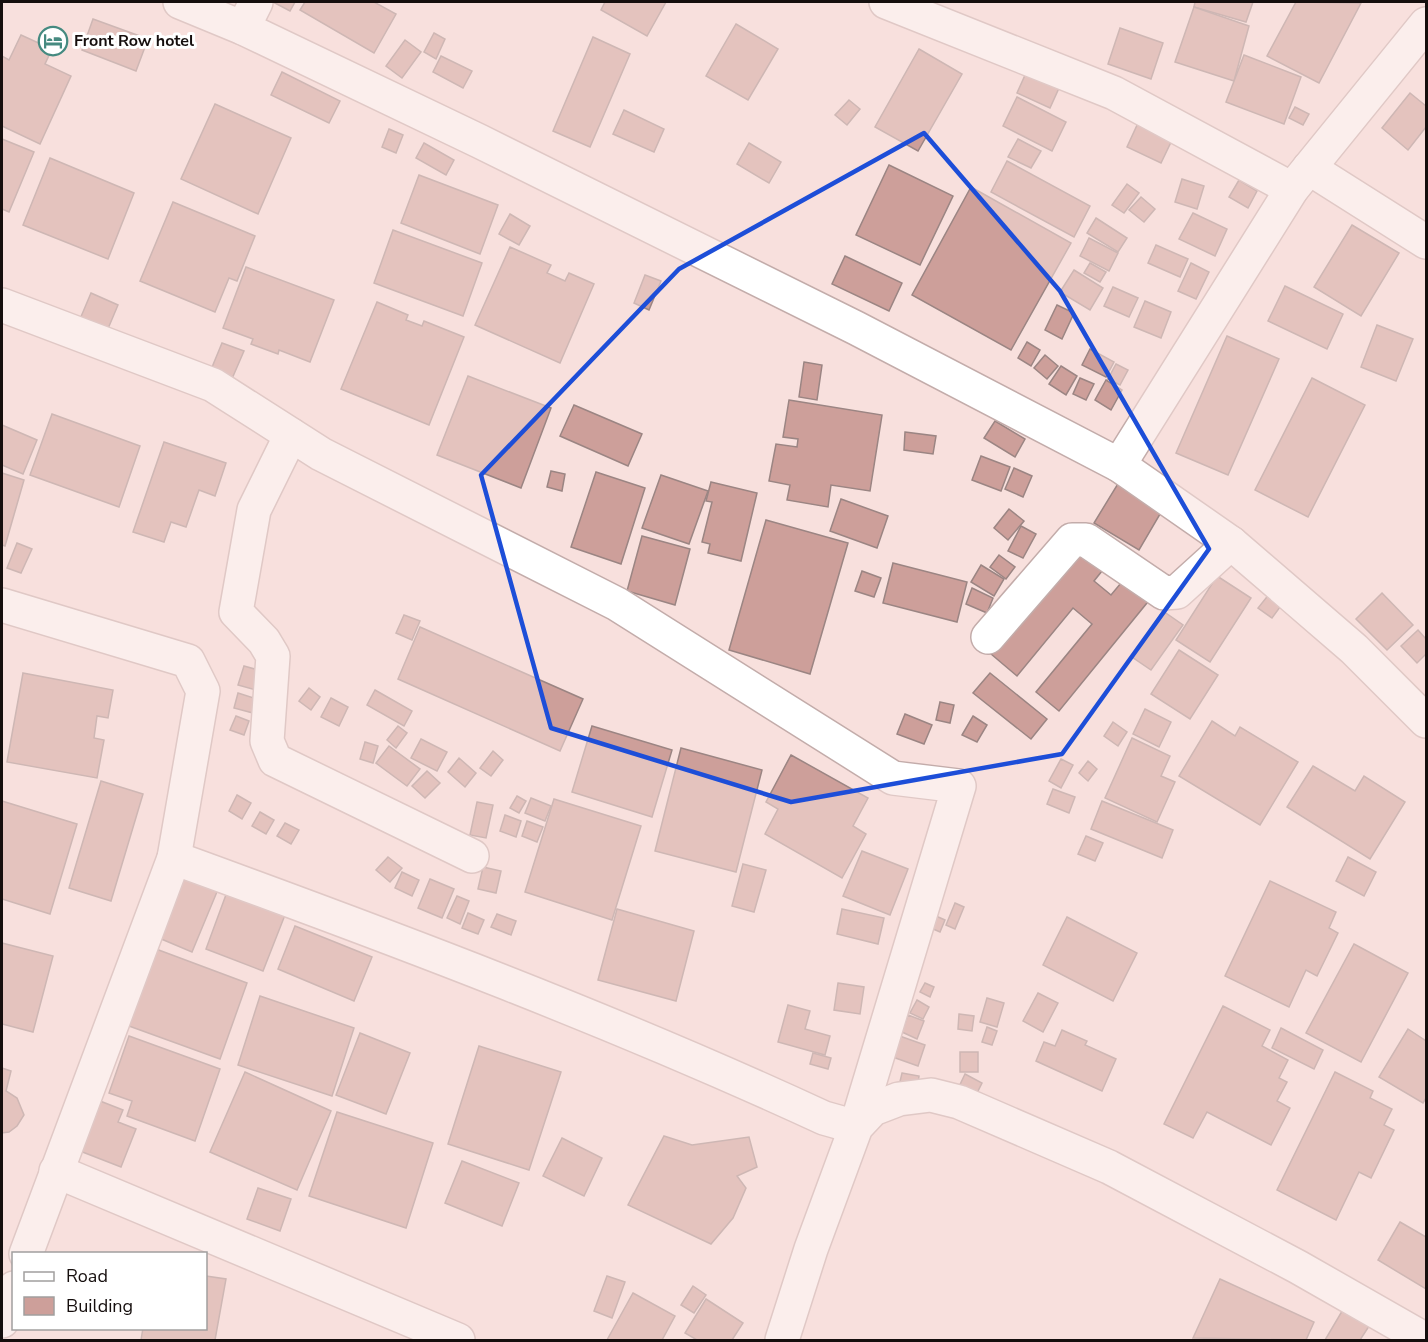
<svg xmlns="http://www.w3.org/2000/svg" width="1428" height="1342" viewBox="0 0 1428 1342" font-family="'Nunito Sans',sans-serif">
<rect width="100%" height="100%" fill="#f8e0dd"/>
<g fill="#cd9f9a" stroke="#9b8583" stroke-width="1.5">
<polygon points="273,2 295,2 290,11"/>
<polygon points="305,2 374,2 396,14 374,53 300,10"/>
<polygon points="605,2 666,2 647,36 601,10"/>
<polygon points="1195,2 1253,2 1246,22 1194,7"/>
<polygon points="1296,2 1361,3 1319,83 1267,56"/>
<polygon points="1194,7 1249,26 1234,81 1175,62"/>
<polygon points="93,19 148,39 136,71 82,50"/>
<polygon points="736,24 778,49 748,100 706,76"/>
<polygon points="1120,28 1163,43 1151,79 1108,64"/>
<polygon points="434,33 445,39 436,59 424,52"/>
<polygon points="21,35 52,49 45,64 71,76 40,144 2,126 2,56 9,60"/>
<polygon points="593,37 630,54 590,147 553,131"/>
<polygon points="405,40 421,52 402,78 386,66"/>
<polygon points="919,49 962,74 918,151 875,127"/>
<polygon points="1244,55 1301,77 1284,124 1226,102"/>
<polygon points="441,56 472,71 463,88 433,72"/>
<polygon points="282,72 340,101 329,123 271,95"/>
<polygon points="1026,73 1059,88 1050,108 1017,93"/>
<polygon points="1410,93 1426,106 1426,127 1408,150 1382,128"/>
<polygon points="1017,97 1066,122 1052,151 1003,126"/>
<polygon points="849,100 860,109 847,125 835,115"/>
<polygon points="215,104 291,138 258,214 181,179"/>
<polygon points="1295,107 1309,114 1303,125 1289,118"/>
<polygon points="624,110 664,129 654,152 613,134"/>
<polygon points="1138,123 1172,140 1161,163 1127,147"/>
<polygon points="389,129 403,135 396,153 382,147"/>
<polygon points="2,139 34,152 9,212 2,209"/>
<polygon points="1018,139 1041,151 1031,168 1008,157"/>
<polygon points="424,143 454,160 446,175 416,158"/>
<polygon points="749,143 781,162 769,183 737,164"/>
<polygon points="50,158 134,193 108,259 23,225"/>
<polygon points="1007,161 1090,206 1074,237 991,192"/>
<polygon points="889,165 953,196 920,265 856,235"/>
<polygon points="419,175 498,205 480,254 401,223"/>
<polygon points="1182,179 1204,186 1197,209 1175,202"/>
<polygon points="1239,180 1257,191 1248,208 1229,197"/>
<polygon points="1127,184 1139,193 1124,213 1112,205"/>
<polygon points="971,187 1071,243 1011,350 912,295"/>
<polygon points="1141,197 1155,209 1144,222 1129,210"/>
<polygon points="173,202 255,236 237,281 229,278 215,312 140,281"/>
<polygon points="1193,213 1227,229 1215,256 1179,239"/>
<polygon points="510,214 530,226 519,245 499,234"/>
<polygon points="1096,218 1127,238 1118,252 1087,233"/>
<polygon points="1352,225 1399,253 1361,316 1314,287"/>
<polygon points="393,230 482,263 463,316 374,283"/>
<polygon points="1089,238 1118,253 1109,271 1080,256"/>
<polygon points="1156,245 1188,259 1180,277 1148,263"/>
<polygon points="510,247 551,265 547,273 565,281 569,273 594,284 560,363 475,325"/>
<polygon points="845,256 902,283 889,311 832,284"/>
<polygon points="1090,263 1106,272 1100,282 1084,273"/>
<polygon points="1191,263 1209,272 1196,299 1178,291"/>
<polygon points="246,267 334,300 310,362 279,350 278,354 251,344 253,339 223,328"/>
<polygon points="1074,270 1103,288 1090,310 1060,292"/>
<polygon points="645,275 661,281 649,310 634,303"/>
<polygon points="1285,286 1343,314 1327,349 1268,321"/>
<polygon points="1113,287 1138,298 1129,317 1104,306"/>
<polygon points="91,293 118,305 107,331 80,319"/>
<polygon points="1145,301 1171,312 1161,338 1134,327"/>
<polygon points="377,302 408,315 406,320 422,326 424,321 464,337 429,425 341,389"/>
<polygon points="1057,305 1074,313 1062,339 1045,330"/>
<polygon points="1377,325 1413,339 1396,381 1361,367"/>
<polygon points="1227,336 1279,359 1228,475 1176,453"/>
<polygon points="1027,342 1040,350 1031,366 1018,358"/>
<polygon points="222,343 244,351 231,381 210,372"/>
<polygon points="1090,349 1114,362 1106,377 1082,365"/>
<polygon points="1045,355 1058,366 1047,379 1034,368"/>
<polygon points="804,362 822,365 817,400 799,397"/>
<polygon points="1116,364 1128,370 1120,385 1108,379"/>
<polygon points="1061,366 1077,376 1066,395 1049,384"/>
<polygon points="468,376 551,408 521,488 437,455"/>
<polygon points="1080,378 1094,384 1086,400 1073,394"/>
<polygon points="1312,378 1365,405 1308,517 1255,490"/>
<polygon points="1106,380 1122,390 1111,410 1095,400"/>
<polygon points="789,400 882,415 870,491 831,485 828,507 787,500 790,485 769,481 776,444 797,447 798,439 783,437"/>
<polygon points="574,405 642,434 628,466 560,436"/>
<polygon points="52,414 140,446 119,507 30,475"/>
<polygon points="995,421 1025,439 1015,457 984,438"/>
<polygon points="2,425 37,440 23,474 2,465"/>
<polygon points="905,432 936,436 933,454 904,450"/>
<polygon points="164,442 226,463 215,496 199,490 186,527 171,522 164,542 133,532"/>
<polygon points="981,456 1010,467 1001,491 972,480"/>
<polygon points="1014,468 1032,476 1023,497 1005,489"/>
<polygon points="551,471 565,474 562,491 547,487"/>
<polygon points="596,472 645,488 621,564 571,547"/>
<polygon points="2,473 24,480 5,546 2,545"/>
<polygon points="661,475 708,491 689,544 642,528"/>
<polygon points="711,482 757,493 741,561 708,553 710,544 702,542 712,502 706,501"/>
<polygon points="1119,482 1163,509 1139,550 1094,523"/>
<polygon points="841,499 888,516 877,548 830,531"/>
<polygon points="1009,509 1024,521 1008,540 994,528"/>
<polygon points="766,520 848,543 810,674 729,650"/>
<polygon points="1021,526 1036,534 1023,558 1008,551"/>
<polygon points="642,536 690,549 675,605 627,591"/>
<polygon points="17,543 32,549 21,573 7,568"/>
<polygon points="1081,545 1106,566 1094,581 1111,595 1126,577 1151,598 1059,711 1036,692 1092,624 1073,608 1017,676 991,654"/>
<polygon points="999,555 1015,567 1006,579 990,567"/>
<polygon points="893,563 967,582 957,622 883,603"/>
<polygon points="981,565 1004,579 994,596 971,582"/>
<polygon points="862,571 881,578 874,597 855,591"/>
<polygon points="1217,576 1251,598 1210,662 1176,640"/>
<polygon points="972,588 993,598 987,613 966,604"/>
<polygon points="1270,593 1283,603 1272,618 1258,608"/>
<polygon points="1382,593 1413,625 1387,650 1356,619"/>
<polygon points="1163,611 1183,625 1151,670 1132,657"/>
<polygon points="404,615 420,621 412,640 396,633"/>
<polygon points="420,627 583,699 560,751 398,679"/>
<polygon points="1418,630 1426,639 1426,654 1417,663 1401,646"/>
<polygon points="1179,650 1218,675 1190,719 1151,694"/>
<polygon points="244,666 269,673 263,692 238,685"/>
<polygon points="23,673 113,690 108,718 97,716 94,738 104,740 97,778 7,762"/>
<polygon points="990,673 1047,719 1031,739 973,693"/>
<polygon points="309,688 320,697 311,710 299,701"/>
<polygon points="375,690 412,711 404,726 367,705"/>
<polygon points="238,693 257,699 253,713 234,708"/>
<polygon points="331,698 348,707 339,726 321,717"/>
<polygon points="940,702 954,705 950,723 936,720"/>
<polygon points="1145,709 1171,722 1159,747 1133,734"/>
<polygon points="905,714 932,725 924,744 897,734"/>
<polygon points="236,716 249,721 244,735 230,730"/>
<polygon points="973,716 987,725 977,742 962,735"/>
<polygon points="1212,721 1235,736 1240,727 1298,762 1260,825 1179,776"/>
<polygon points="1113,722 1127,732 1118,746 1104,736"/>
<polygon points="398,726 407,733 396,748 387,740"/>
<polygon points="592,726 672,750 652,817 572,792"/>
<polygon points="1132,738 1170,756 1161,776 1175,782 1157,822 1105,798"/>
<polygon points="421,739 447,752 437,771 411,758"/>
<polygon points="365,742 378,746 373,763 360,759"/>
<polygon points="389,746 420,769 407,786 376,763"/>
<polygon points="681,748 762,770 736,872 655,851"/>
<polygon points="493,751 503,760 491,776 480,768"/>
<polygon points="791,755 868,798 853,826 866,834 842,878 765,834 778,809 766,802"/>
<polygon points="459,758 476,773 465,787 448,772"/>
<polygon points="1061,759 1073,765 1061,788 1049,781"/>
<polygon points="1088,761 1097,769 1088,781 1079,773"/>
<polygon points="1313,766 1355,791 1364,776 1405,802 1370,859 1287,807"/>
<polygon points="427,771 440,783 425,798 412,786"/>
<polygon points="101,781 143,794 111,901 69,888"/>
<polygon points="1053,789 1075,797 1069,813 1047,804"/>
<polygon points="237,795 251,803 242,819 229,811"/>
<polygon points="517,796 526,801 519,813 510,808"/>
<polygon points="531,798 551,806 545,821 525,813"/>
<polygon points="554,799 641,826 612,920 525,892"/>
<polygon points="2,801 77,824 50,914 2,899"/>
<polygon points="1102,801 1173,830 1162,858 1091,829"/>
<polygon points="477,802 493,805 486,838 470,835"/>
<polygon points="260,812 274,820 266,834 252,826"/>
<polygon points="505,815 521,821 516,837 500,831"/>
<polygon points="527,821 543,827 537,842 522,836"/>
<polygon points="285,823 299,830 291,844 277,836"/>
<polygon points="1086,836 1103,843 1095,861 1078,854"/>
<polygon points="862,851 908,869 890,915 843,896"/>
<polygon points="388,857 402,868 390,882 376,870"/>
<polygon points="1348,857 1376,872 1364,896 1336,881"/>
<polygon points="743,864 766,870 754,912 732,906"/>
<polygon points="483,867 501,871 496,893 478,889"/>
<polygon points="402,872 419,880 412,896 395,888"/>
<polygon points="186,873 219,887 192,952 159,938"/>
<polygon points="430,879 454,889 442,918 418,908"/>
<polygon points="1270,881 1336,912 1329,928 1338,933 1317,976 1306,970 1289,1007 1225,976"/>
<polygon points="227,892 285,915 263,971 206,949"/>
<polygon points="457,896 469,901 460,924 447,918"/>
<polygon points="955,903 964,907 955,929 946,925"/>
<polygon points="617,909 694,931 676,1001 598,980"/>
<polygon points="842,909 884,918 878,944 837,934"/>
<polygon points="468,913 484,920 478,934 462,928"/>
<polygon points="929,913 945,920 940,932 924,925"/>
<polygon points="497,914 516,921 511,935 491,927"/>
<polygon points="1067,917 1137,953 1113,1001 1043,965"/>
<polygon points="295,926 372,957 354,1001 278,969"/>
<polygon points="2,943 53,956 33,1032 2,1024"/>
<polygon points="1354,944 1408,973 1361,1062 1306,1033"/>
<polygon points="156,949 247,983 220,1059 129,1026"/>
<polygon points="838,983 864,987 860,1014 834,1010"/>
<polygon points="925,983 934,987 930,997 920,992"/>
<polygon points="1038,993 1058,1003 1043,1032 1023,1021"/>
<polygon points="260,996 354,1028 332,1096 238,1065"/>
<polygon points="987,998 1004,1003 997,1027 980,1022"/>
<polygon points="917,1000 929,1007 923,1019 910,1013"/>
<polygon points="788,1005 810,1011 805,1029 830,1036 825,1055 778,1042"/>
<polygon points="1223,1006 1270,1030 1262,1046 1288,1060 1279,1078 1287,1082 1277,1101 1290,1108 1271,1145 1207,1112 1193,1138 1164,1124"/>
<polygon points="959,1014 974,1016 972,1031 958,1029"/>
<polygon points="908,1015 924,1021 917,1039 902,1032"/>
<polygon points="987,1027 997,1031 992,1045 982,1042"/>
<polygon points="1281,1028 1323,1050 1314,1069 1272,1048"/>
<polygon points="1408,1029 1426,1041 1426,1098 1423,1103 1379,1077"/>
<polygon points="1062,1030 1087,1041 1085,1045 1116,1059 1102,1091 1036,1061 1044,1042 1055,1046"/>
<polygon points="360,1033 410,1053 386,1114 336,1095"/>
<polygon points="894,1034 925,1045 918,1066 887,1055"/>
<polygon points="129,1036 220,1069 195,1141 127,1116 132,1101 109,1093"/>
<polygon points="479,1046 561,1072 529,1170 448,1144"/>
<rect x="960" y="1052" width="18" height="20"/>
<polygon points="813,1053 831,1058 828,1069 810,1064"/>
<polygon points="2,1068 11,1071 6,1091 17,1098 24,1115 17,1126 9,1132 2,1133"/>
<polygon points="245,1072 331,1111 297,1190 210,1152"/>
<polygon points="1335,1072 1373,1091 1370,1098 1392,1109 1384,1125 1394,1130 1371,1178 1359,1172 1336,1220 1277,1190"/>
<polygon points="902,1073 919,1076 917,1089 899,1086"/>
<polygon points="965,1074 982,1083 974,1099 957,1091"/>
<polygon points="100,1101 123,1110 118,1122 136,1129 121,1167 80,1151"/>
<polygon points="337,1112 433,1143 406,1228 309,1196"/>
<polygon points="664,1136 692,1145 749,1137 757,1167 737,1176 746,1188 733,1218 711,1244 628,1205"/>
<polygon points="562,1138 602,1158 584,1196 543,1176"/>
<polygon points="462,1161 519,1183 502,1226 445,1203"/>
<polygon points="258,1188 291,1199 280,1231 247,1219"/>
<polygon points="1400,1222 1426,1237 1426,1289 1378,1260"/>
<polygon points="206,1276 226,1279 215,1340 141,1340 143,1328 206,1328"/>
<polygon points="607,1276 625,1282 612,1318 594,1311"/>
<polygon points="1220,1279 1314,1322 1306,1340 1193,1338"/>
<polygon points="693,1286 706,1295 694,1313 681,1305"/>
<polygon points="633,1293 675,1316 662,1340 607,1340"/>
<polygon points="706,1299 743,1323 732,1340 697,1340 685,1333"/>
<polygon points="1348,1301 1375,1317 1360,1340 1325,1340"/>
</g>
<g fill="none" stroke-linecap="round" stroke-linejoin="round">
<g stroke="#c3acaa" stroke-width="36">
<g id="minor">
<polyline points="180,2 243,28 479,141 856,328 1119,465 1231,543 1354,649 1426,721"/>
<polyline points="886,2 1114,93 1292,189"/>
<polyline points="243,28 256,2"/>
<polyline points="1309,168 1426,242"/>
<path d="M2,305L213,385L321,454L617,604L893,778L959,786L856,1127L824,1118C612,1020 394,938 174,858"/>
<polyline points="291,435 254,510 236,612 264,641 273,656 267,741 275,760 472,856"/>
<polyline points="1119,465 1292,189 1426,24"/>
<polyline points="2,605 188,661 203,691 174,858 26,1254"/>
<polyline points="988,637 1072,540 1086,540 1164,593 1177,592 1231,543"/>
<polyline points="56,1171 458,1340"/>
<polyline points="2,1321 14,1288"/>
<polyline points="782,1340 811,1249 856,1127 873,1109 899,1099 931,1095 959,1102 1109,1167 1298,1267 1426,1340"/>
</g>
</g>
<use href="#minor" stroke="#fff" stroke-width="33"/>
</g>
<path d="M0 0H1428V1342H0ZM924,133L1060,291L1209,549L1062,754L791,802L551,728L481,475L679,269Z" fill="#f8e0dd" fill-opacity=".55" fill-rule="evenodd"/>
<path fill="none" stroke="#1d4ed8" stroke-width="4.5" stroke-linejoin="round" d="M924,133L1060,291L1209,549L1062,754L791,802L551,728L481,475L679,269Z"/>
<defs>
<g id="hotel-ring" transform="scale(1.5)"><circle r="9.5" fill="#fff" stroke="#458a80" stroke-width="1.5"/><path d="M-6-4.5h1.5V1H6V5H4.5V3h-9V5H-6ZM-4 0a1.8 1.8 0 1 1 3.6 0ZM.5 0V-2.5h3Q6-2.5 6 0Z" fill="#458a80"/></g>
</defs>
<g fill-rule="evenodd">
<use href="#hotel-ring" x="53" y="41"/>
</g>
<g text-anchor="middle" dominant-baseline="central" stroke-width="6" stroke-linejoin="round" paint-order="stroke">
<g font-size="16" font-weight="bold" fill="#150e0d" stroke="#fff" text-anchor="start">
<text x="74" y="41">Front Row hotel</text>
</g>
</g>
<rect width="1428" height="1342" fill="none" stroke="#150e0d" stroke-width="6"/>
<rect x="12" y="1252" width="195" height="78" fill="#ffffff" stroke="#a19f9e" stroke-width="1.5"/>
<rect x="24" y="1272" width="30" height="9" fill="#ffffff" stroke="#a19f9e" stroke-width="1.5"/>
<text x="66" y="1282" font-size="18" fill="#150e0d">Road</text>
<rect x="24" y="1297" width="30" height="18" fill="#cd9f9a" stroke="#a19f9e" stroke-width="1.5"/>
<text x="66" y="1312" font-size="18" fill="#150e0d">Building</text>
</svg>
